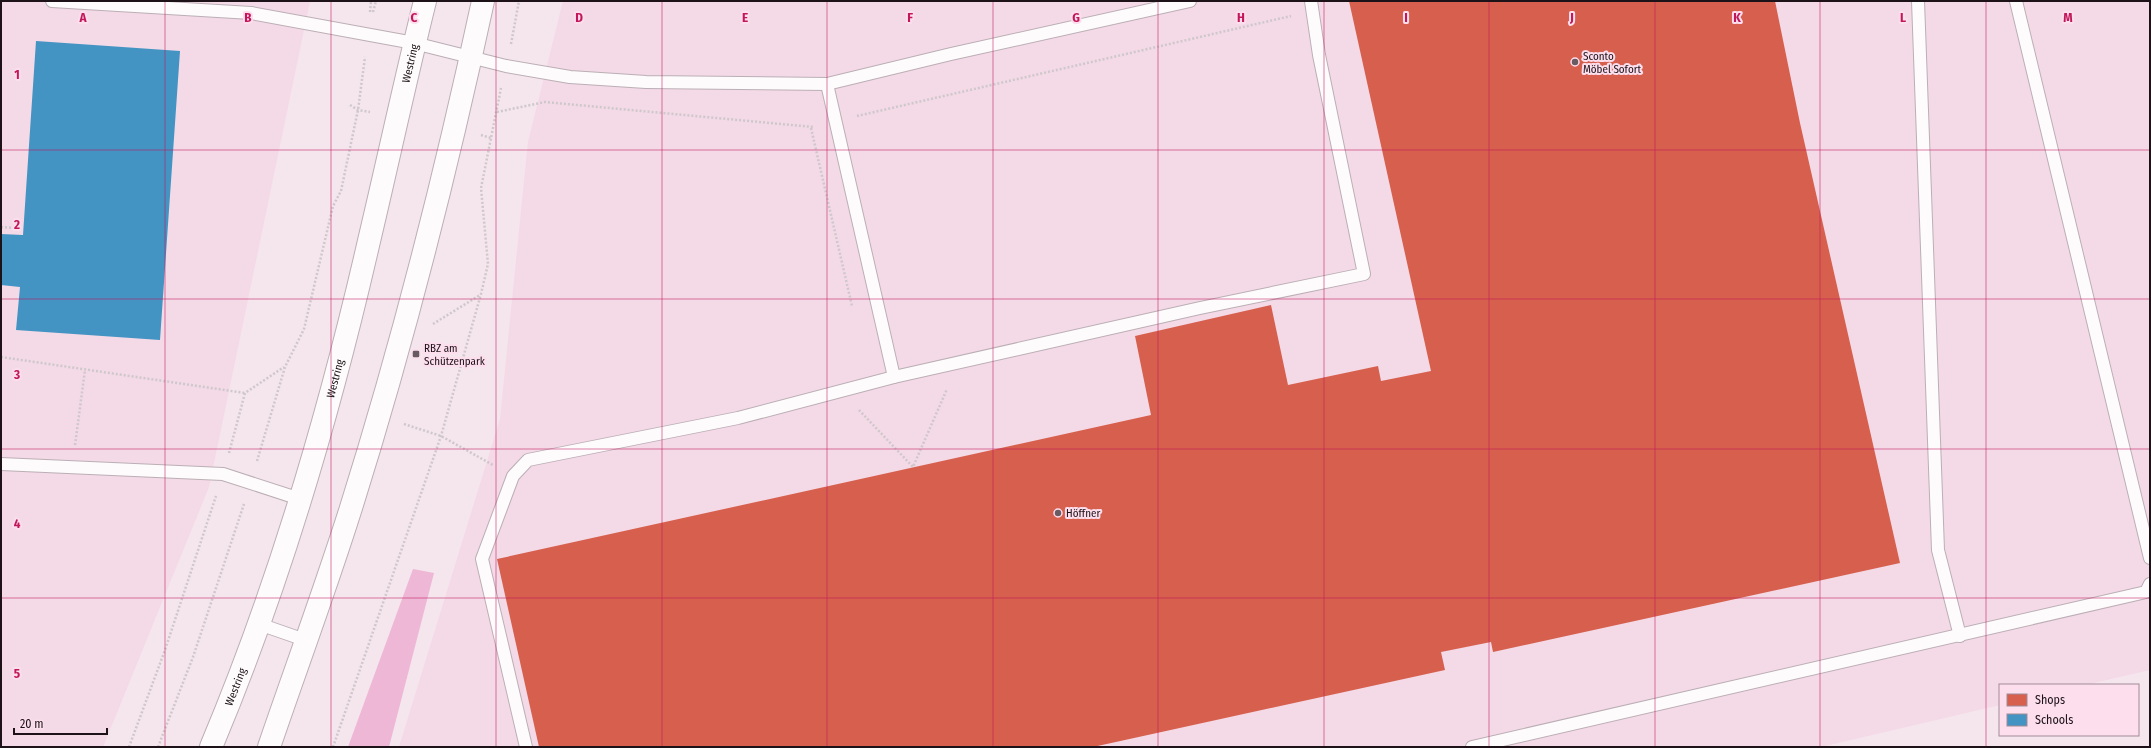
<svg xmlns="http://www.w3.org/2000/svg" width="2151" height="748" viewBox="0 0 2151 748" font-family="'Fira Sans Condensed',sans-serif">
<rect width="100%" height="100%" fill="#f5e5ed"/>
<g fill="#f4d9e7">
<polygon points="1,1 310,1 209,487 103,747 1,747"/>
<polygon points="563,1 2150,1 2150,670 2085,685 2000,685 2000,705 1821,747 399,747 500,419 528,142"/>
</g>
<polygon fill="#eeb7d5" points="413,569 434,573 389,747 348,747"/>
<polygon fill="#d6604d" points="1349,1 1775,1 1800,123 1900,563 1493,652 1491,642 1441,652 1445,670 1093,747 539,747 497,559 1151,415 1135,336 1271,305 1288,385 1378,366 1381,381 1431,371"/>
<polygon fill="#4393c3" points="36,41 180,51 160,340 16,330 20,287 1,285 1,234 23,235"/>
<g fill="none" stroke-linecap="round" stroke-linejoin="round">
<g stroke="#bbafb5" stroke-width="14">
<g id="service">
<polyline points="52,1 251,13 414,43 506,66 570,77 646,82 827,84 951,54 1190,1"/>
<polyline points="1918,1 1938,550 1960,636"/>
<polyline points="2016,1 2150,558"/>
<polyline points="894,377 1200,308 1364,274 1319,55 1311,1"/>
<polyline points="1,464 223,474 300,499"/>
<polyline points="259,624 305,640"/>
<polyline points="526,747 482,559 513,476 528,460 738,418 894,377 827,84"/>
<polyline points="1472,747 2146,592 2150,584"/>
</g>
</g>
<g stroke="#bbafb5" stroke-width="24">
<g id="secondary">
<path id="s1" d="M211,747C279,586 330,411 369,241C388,161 405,81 425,1"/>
<path d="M269,747C296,668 325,590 350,511C403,343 446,173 483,1"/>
</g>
</g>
<g stroke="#cec8cb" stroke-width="2.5" stroke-dasharray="2 2" stroke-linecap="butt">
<polyline points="370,12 371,1"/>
<polyline points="373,12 376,1"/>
<polyline points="511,44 519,1"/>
<polyline points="350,105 358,110 370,112"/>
<polyline points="497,112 545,102 813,127"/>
<polyline points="857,116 1291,16"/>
<polyline points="811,128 852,306"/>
<polyline points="481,135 491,138"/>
<polyline points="1,227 16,228"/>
<polyline points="433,324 480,295"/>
<polyline points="1,357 245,393"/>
<polyline points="859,410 913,467 947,389"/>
<polyline points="404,424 441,436 493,465"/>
<polyline points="75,445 85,370"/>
<polyline points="229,453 245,393 284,367"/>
<polyline points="257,461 285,367 304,329 333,206 341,191 358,110 365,57"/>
<polyline points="129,747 165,650 216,496"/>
<polyline points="158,747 193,657 244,504"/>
<polyline points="333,747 441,436 481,294 488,264 481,188 501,88"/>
</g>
<use href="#service" stroke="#fefbfc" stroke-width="12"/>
<use href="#secondary" stroke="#fefbfc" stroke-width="22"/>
</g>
<path fill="none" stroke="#c2185b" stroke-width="1" stroke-opacity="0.55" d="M165,1V747M331,1V747M496,1V747M662,1V747M827,1V747M993,1V747M1158,1V747M1324,1V747M1489,1V747M1655,1V747M1820,1V747M1986,1V747M1,150H2150M1,299H2150M1,449H2150M1,598H2150"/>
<g fill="#685c62" stroke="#fcdeed" stroke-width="1.5">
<circle cx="1575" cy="62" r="4"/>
<rect x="412" y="350" width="8" height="8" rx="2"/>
<circle cx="1058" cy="513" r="4"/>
</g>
<g text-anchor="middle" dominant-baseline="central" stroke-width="4" stroke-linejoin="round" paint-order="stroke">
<g font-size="11" fill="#1c1217" stroke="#fcdeed" text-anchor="start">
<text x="1583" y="56">Sconto<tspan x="1583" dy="13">Möbel Sofort</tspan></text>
<text x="424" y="348">RBZ am<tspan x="424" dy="13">Schützenpark</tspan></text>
<text x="1066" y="513">Höffner</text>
</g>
<g font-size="11" fill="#1c1217" stroke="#fcdeed">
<text stroke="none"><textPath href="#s1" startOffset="713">Westring</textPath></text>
<text stroke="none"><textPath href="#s1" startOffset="389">Westring</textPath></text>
<text stroke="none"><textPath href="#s1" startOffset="65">Westring</textPath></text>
</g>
</g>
<g font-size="13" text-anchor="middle" font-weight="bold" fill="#c2185b" stroke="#fcdeed" stroke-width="4" stroke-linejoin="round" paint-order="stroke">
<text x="83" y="22">A</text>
<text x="248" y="22">B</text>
<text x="414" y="22">C</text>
<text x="579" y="22">D</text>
<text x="745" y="22">E</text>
<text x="910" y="22">F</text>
<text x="1076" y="22">G</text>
<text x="1241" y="22">H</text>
<text x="1406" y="22">I</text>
<text x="1572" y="22">J</text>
<text x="1737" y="22">K</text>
<text x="1903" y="22">L</text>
<text x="2068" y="22">M</text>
<text x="17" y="79">1</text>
<text x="17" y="229">2</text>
<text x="17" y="379">3</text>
<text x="17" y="528">4</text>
<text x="17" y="678">5</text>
</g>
<rect width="2151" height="748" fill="none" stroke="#1c1217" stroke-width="4"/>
<rect x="1999" y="684" width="140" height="52" fill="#fcdeed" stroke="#a28c97"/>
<rect x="2007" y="694" width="20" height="12" fill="#d6604d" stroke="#a28c97"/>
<text x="2035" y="704" font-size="12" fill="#1c1217">Shops</text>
<rect x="2007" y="714" width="20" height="12" fill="#4393c3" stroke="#a28c97"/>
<text x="2035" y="724" font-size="12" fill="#1c1217">Schools</text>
<path d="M14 728v6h93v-6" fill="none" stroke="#1c1217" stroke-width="2"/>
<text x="20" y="728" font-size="12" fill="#1c1217" stroke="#fcdeed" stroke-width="3" paint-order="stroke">20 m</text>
</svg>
